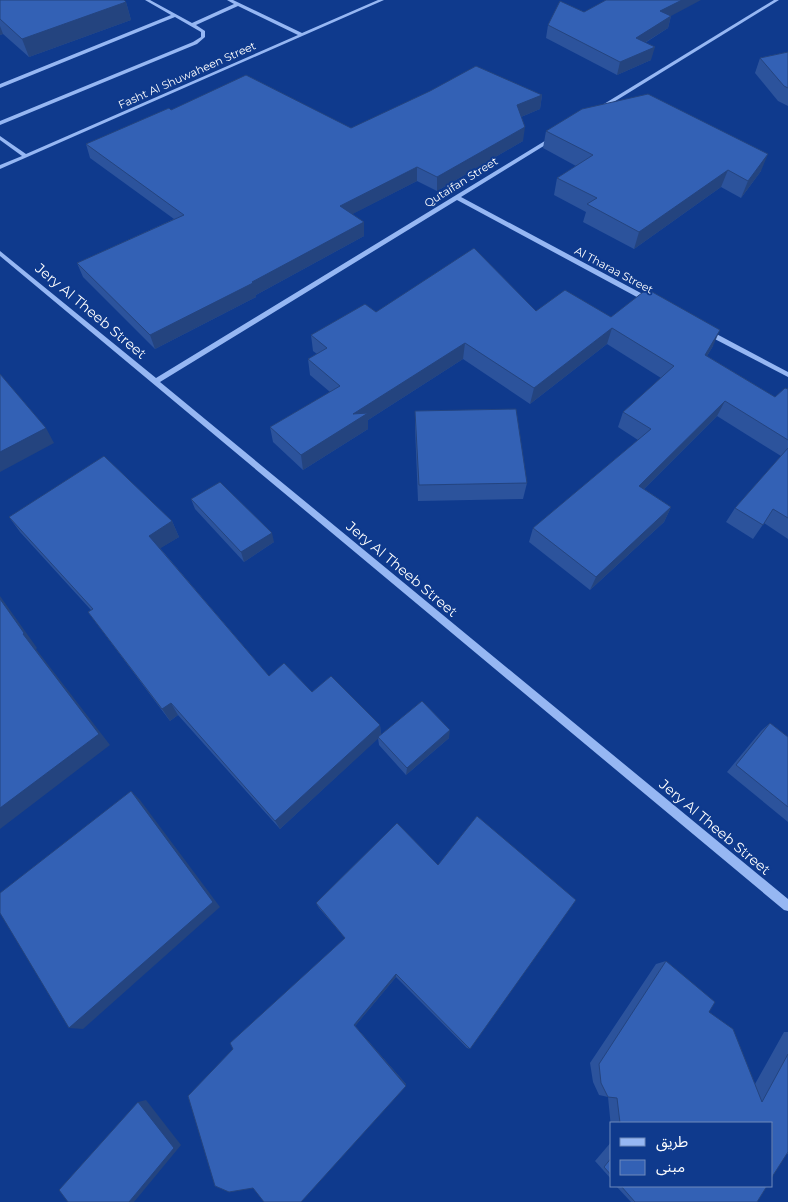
<svg xmlns="http://www.w3.org/2000/svg" width="788" height="1202" viewBox="0 0 788 1202" font-family="Montserrat,'Noto Sans Arabic',sans-serif">
<rect width="100%" height="100%" fill="#0f3a8d"/>
<g fill="none" stroke-linecap="round" stroke-linejoin="round">
<g fill="#96b7f3" fill-rule="evenodd">
<polygon points="145,0 150,0 192,23 234,4 227,0 233,0 302,33 378,0 384,0 0,169 0,165 22,156 0,140 0,136 26,154 298,35 238,6 196,25 205,31 205,37 197,44 0,125 0,121 193,42 201,37 201,32 175,17 0,88 0,84 171,15"/>
<polygon points="774,0 779,0 604,108 599,107"/>
<polygon points="553,136 555,137 555,139 461,197 652,299 652,303 648,303 457,200 160,382 788,899 788,911 784,910 0,256 0,251 156,378"/>
<polygon points="705,330 709,330 788,372 788,377 705,334"/>
</g>
</g>
<g fill="#2c539c">
<polygon points="0,0 126,2 131,20 29,57 3,34 0,35"/>
<polygon points="584,12 671,16 668,28 645,43 651,60 617,75 546,38 548,25"/>
<polygon points="788,52 788,106 778,101 755,73 760,58"/>
<polygon points="542,95 540,109 521,117 523,141 437,191 417,181 352,214 364,236 256,295 256,297 155,349 83,277 77,263 174,219 90,158 86,144 171,110 351,128"/>
<polygon points="546,131 761,171 741,198 721,187 634,249 583,222 586,212 554,195 557,178 576,166 543,148"/>
<polygon points="536,311 611,317 713,346 707,356 775,397 788,389 788,539 764,523 753,539 726,522 735,508 781,456 717,416 644,489 671,507 664,522 590,590 529,542 533,528 638,440 618,427 623,412 661,378 607,344 530,404 463,359 368,420 368,429 303,470 273,442 270,427 330,392 310,375 308,359 317,354 313,351 311,335 376,312"/>
<polygon points="415,411 527,483 523,499 418,501 415,428"/>
<polygon points="191,499 274,542 244,562 195,509"/>
<polygon points="9,517 172,521 179,537 160,548 269,676 312,692 380,725 381,735 449,738 406,775 379,745 378,738 280,829 178,715 170,721 88,612 91,610 20,532"/>
<polygon points="770,723 788,737 788,822 727,772 761,731"/>
<polygon points="397,823 470,1049 467,1048 396,977 355,1026 406,1084 406,1086 188,1096 345,938 319,908 316,903"/>
<polygon points="666,961 709,1012 755,1084 784,1032 788,1032 788,1154 786,1154 772,1123 612,1123 612,1138 608,1097 599,1095 593,1082 590,1063 656,964"/>
<polygon points="612,1141 612,1180 595,1161"/>
<polygon points="616,1186 767,1186 757,1202 631,1202"/>
</g>
<g fill="#24447f">
<polygon points="682,0 701,0 671,16 668,28 633,50 636,38 660,11"/>
<polygon points="126,2 131,20 29,57 22,39"/>
<polygon points="0,26 3,34 0,35"/>
<polygon points="655,47 651,60 617,75 620,62"/>
<polygon points="542,95 540,109 516,119 517,105"/>
<polygon points="525,127 523,141 437,191 437,177"/>
<polygon points="768,154 761,171 741,198 748,181"/>
<polygon points="417,167 417,181 341,220 340,206"/>
<polygon points="728,170 721,187 634,249 639,232"/>
<polygon points="364,222 364,236 256,295 256,297 155,349 150,335"/>
<polygon points="612,328 607,344 530,404 534,388"/>
<polygon points="720,330 713,346 698,371 705,355"/>
<polygon points="465,343 463,359 368,420 368,429 303,470 301,455 353,414"/>
<polygon points="725,401 717,416 633,500 639,486"/>
<polygon points="46,428 54,443 0,472 0,452"/>
<polygon points="671,507 664,522 590,590 596,577"/>
<polygon points="172,521 179,537 156,551 149,536"/>
<polygon points="272,533 274,542 244,562 241,552"/>
<polygon points="0,596 37,648 36,649 110,745 0,829"/>
<polygon points="171,703 178,715 170,721 162,709"/>
<polygon points="380,725 381,736 280,829 275,821"/>
<polygon points="450,730 449,738 406,775 407,768"/>
<polygon points="131,791 140,800 220,907 83,1029 69,1028"/>
<polygon points="396,974 396,977 355,1026 406,1084 406,1086 354,1025"/>
<polygon points="146,1100 181,1145 134,1202 129,1202 138,1102"/>
</g>
<g fill="#3361b5" stroke="#24447f">
<polygon points="0,0 124,0 126,2 22,39 0,19"/>
<polygon points="606,0 682,0 660,11 671,16 636,38 655,47 620,62 548,25 560,1 584,12"/>
<polygon points="788,52 788,88 784,86 760,58"/>
<polygon points="476,66 542,95 517,105 525,127 437,177 417,167 340,206 364,222 252,282 253,283 150,335 77,263 184,215 86,144 169,108 171,110 246,75 351,128 430,91"/>
<polygon points="648,94 768,154 748,181 728,170 639,232 587,204 597,198 557,178 593,155 546,131 582,109"/>
<polygon points="474,248 536,311 565,290 611,317 647,289 720,330 705,355 775,397 785,388 788,389 788,440 725,401 639,486 671,507 596,577 533,528 651,429 623,412 674,366 612,328 534,388 465,343 353,414 368,413 301,455 270,427 340,386 308,359 327,348 311,335 365,304 376,312"/>
<polygon points="0,374 46,428 0,452"/>
<polygon points="516,409 527,483 419,485 415,411"/>
<polygon points="788,448 788,518 773,509 763,525 735,508"/>
<polygon points="104,456 172,521 149,536 269,676 284,663 312,692 331,676 380,725 275,821 171,703 162,709 88,612 93,609 9,517"/>
<polygon points="220,482 272,533 241,552 191,499"/>
<polygon points="0,599 24,633 23,634 99,734 0,808"/>
<polygon points="422,701 450,730 407,768 378,737"/>
<polygon points="770,723 788,737 788,807 736,765"/>
<polygon points="131,791 213,902 69,1028 0,913 0,893"/>
<polygon points="477,816 576,900 470,1049 396,974 354,1025 406,1086 301,1202 264,1202 253,1188 229,1192 215,1186 188,1096 233,1049 230,1043 345,938 316,903 397,823 438,865"/>
<polygon points="666,961 715,1002 709,1012 733,1029 762,1102 788,1054 788,1152 772,1177 772,1123 620,1123 617,1098 608,1097 601,1083 599,1064"/>
<polygon points="138,1102 174,1148 129,1202 68,1202 59,1190"/>
<polygon points="612,1157 612,1176 604,1167"/>
<polygon points="621,1186 767,1186 757,1202 635,1202"/>
</g>
<g text-anchor="middle" dominant-baseline="central" stroke-width="4" stroke-linejoin="round" paint-order="stroke">
<g font-size="11" fill="#fff" stroke="#0f3a8d">
<text transform="translate(187 75) rotate(-24)">Fasht Al Shuwaheen Street</text>
<text transform="translate(461 182) rotate(-32)">Qutaifan Street</text>
<text transform="translate(614 270) rotate(28)">Al Tharaa Street</text>
</g>
<g font-size="14" fill="#fff" stroke="#0f3a8d">
<text transform="translate(91 311) rotate(40)">Jery Al Theeb Street</text>
<text transform="translate(402 569) rotate(40)">Jery Al Theeb Street</text>
<text transform="translate(715 827) rotate(40)">Jery Al Theeb Street</text>
</g>
</g>
<rect x="610" y="1122" width="162" height="65" fill="#0f3a8d" stroke="#6f89bb"/>
<rect x="620" y="1138" width="25" height="8" fill="#96b7f3" stroke="#6f89bb"/>
<text x="656" y="1147" font-size="15" fill="#ffffff">طريق</text>
<rect x="620" y="1160" width="25" height="15" fill="#3361b5" stroke="#6f89bb"/>
<text x="656" y="1172" font-size="15" fill="#ffffff">مبنى</text>
</svg>
